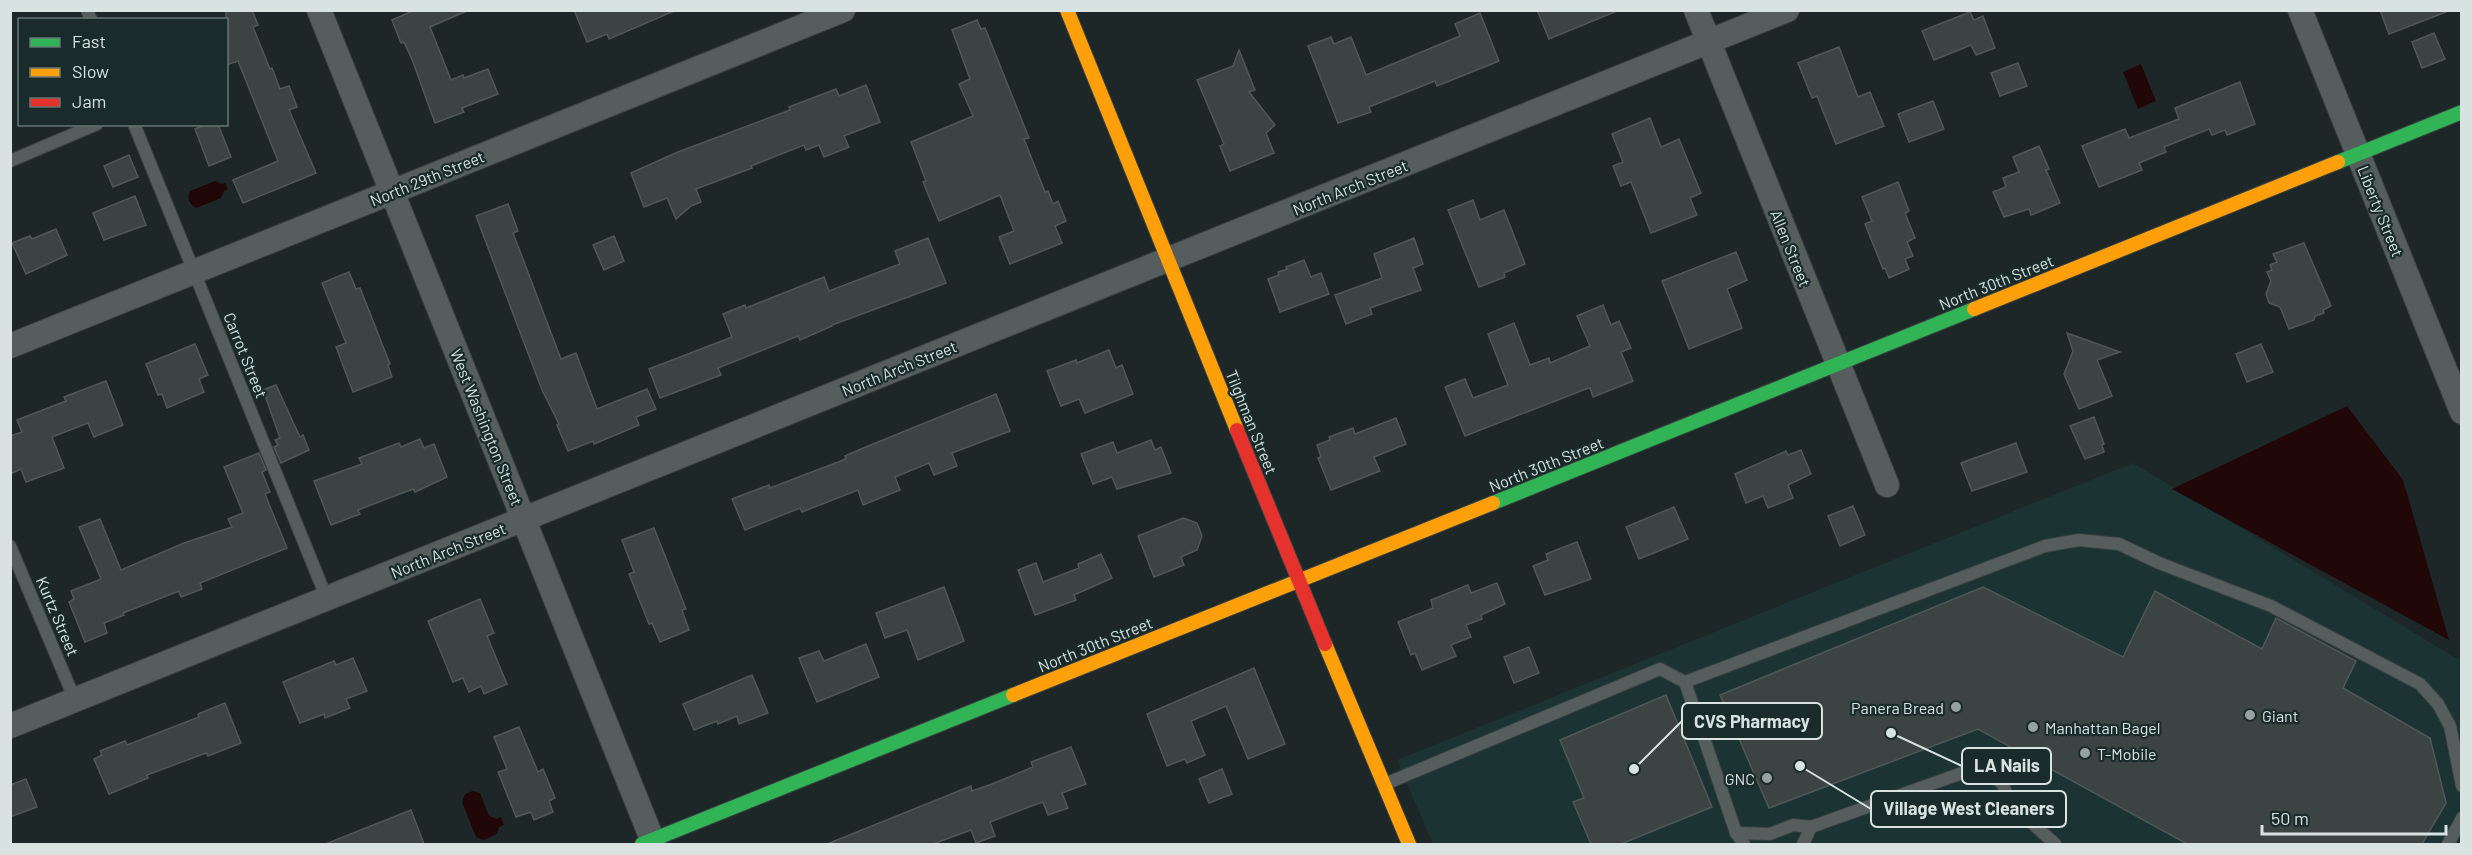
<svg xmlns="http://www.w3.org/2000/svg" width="2472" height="855" viewBox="0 0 2472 855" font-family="Barlow,sans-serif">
<rect width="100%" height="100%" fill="#1e2727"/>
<polygon fill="#1b3333" points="2133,463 2461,661 2461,844 1433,844 1397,760"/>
<g fill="#210707">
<polygon points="2141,64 2156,101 2138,109 2123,72"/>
<path d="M215,181L222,184L225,183L228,189L224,191L221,198L196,208C189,204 187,198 190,191Z"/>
<polygon points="2347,406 2403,480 2449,640 2172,489"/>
<polygon points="473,791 480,793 489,816 497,819 501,817 504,825 499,827 497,834 484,840 476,837 462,802 465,794"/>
</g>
<g fill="#3c4343" stroke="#4f5757" stroke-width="1.5">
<polygon points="226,10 252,10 258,25 253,27 270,69 272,68 280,89 289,86 297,107 289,110 316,173 243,203 233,180 278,161 238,61 226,65"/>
<polygon points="415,10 469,10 430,27 451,80 463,75 464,78 488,69 498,94 462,108 464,112 435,123 413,62 404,42 401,43 392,20"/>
<polygon points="574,10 674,10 674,11 609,39 607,34 587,42"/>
<polygon points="1537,10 1617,10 1617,11 1549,39"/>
<polygon points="2380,10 2445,10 2446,12 2389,34"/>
<polygon points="1970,12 1974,20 1983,16 1995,48 1976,55 1971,45 1934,60 1922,31"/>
<polygon points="1480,13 1499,61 1437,86 1435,81 1369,107 1371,112 1338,123 1308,46 1331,37 1334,44 1351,37 1366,75 1460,36 1455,24"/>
<polygon points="977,20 981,29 985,28 1029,138 1024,139 1045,192 1048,191 1053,204 1058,201 1066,221 1055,226 1062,243 1010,264 999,237 1014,231 1000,195 939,221 923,182 926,181 911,142 973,116 959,84 970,79 952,30"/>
<polygon points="2434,33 2445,59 2422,68 2412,42"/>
<polygon points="1839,47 1858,97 1870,92 1884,126 1836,144 1817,96 1812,98 1798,63"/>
<polygon points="1239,50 1255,90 1249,92 1275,125 1266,133 1274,153 1230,171 1220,146 1224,144 1197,80 1233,66"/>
<polygon points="2018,63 2027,86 2000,96 1991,73"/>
<polygon points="2240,82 2255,124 2227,135 2225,130 2212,135 2209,129 2164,147 2166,152 2139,163 2142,170 2099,187 2082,146 2125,129 2129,138 2179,119 2175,108"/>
<polygon points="866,85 880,122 844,136 849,147 824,157 819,145 806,150 804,145 751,166 752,168 696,189 701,202 691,206 676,219 667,198 644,207 631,173 678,152 790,110 789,107 836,89 839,96"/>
<polygon points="1933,101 1944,129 1909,142 1898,114"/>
<polygon points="1650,118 1661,147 1679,139 1701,193 1690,198 1697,215 1651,233 1631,182 1621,186 1613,166 1623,162 1612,134"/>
<polygon points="207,124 218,124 231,157 209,166 195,129"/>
<polygon points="2039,146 2049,169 2046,170 2060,203 2031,215 2029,209 2004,217 1993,192 2006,187 2003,178 2019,172 2013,157"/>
<polygon points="129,155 138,177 113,187 104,166"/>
<polygon points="1898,182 1909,211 1905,213 1915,238 1907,242 1913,256 1905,259 1909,269 1889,278 1885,268 1883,269 1865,224 1872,221 1862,197"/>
<polygon points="135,196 146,225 104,240 93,213"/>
<polygon points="1473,200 1480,220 1504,210 1525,264 1504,273 1505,277 1479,287 1448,210"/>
<polygon points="508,204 518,231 513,233 561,359 576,353 597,409 647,389 656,409 636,417 639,425 594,444 593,441 568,451 557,425 559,424 542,390 476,216"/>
<polygon points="56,229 67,255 26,274 12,243 30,236 32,239"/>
<polygon points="614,236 624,261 604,270 593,245"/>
<polygon points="928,238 946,283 832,325 832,326 800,340 798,336 718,368 721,375 660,398 649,369 732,337 723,314 745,305 746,308 824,277 829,291 900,264 895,251"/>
<polygon points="1414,238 1423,264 1413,268 1421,290 1370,308 1372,314 1346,324 1335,295 1382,278 1374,254"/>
<polygon points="2304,243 2331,306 2323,310 2324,313 2315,316 2314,320 2289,329 2280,307 2269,303 2266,294 2271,281 2267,272 2272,270 2270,265 2277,262 2273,254"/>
<polygon points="1736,252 1747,280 1727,289 1742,328 1689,349 1662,281"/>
<polygon points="1304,260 1311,277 1321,273 1329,294 1280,312 1268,279 1279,275 1278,272 1287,269 1286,267"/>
<polygon points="349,272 356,289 360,288 390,364 388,365 392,377 353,392 336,347 346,343 322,283"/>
<polygon points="1603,305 1611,325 1619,321 1631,348 1621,352 1633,381 1593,397 1590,388 1586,389 1465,436 1445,387 1465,379 1473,398 1508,385 1488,334 1514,323 1530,365 1549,358 1550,363 1590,346 1577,316"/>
<polygon points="2067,333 2120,352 2097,360 2112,396 2079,409 2064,374 2073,351"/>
<polygon points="195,344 208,375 199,379 204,392 167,408 162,394 158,395 146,364"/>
<polygon points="2261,344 2273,372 2247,382 2236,354"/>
<polygon points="1109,350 1116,368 1122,365 1133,394 1085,413 1079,399 1061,406 1047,371 1076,360 1077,363"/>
<polygon points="106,381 123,425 94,437 88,423 52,437 64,468 26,482 21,469 10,474 10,436 22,432 17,420 66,401 64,397"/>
<polygon points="276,385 300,437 303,435 309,450 281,463 274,447 278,445 275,440 280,438 263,390"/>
<polygon points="996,394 1010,431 952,453 957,466 934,475 929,463 895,477 900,490 863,505 858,490 802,512 800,508 745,530 732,499 769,485 770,488 846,459 845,456 861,449"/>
<polygon points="2094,417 2104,444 2102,445 2104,452 2085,459 2070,426"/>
<polygon points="1396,418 1406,444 1374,457 1380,471 1331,490 1318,458 1321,457 1317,445 1330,440 1329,437 1353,428 1355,434"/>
<polygon points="420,439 424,448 434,444 447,477 415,492 413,489 358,510 360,514 331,525 314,481 362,464 359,458 399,443 401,447"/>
<polygon points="1151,440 1155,450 1161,447 1171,473 1117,489 1112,477 1093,484 1081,454 1113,442 1117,453"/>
<polygon points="2016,443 2027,472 1972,491 1961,463"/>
<polygon points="1801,450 1811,474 1788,485 1793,498 1768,508 1763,496 1746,503 1735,474 1786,451 1788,455"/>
<polygon points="259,453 266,470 262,472 270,492 265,494 287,548 200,583 202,589 181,597 179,591 123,613 124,615 104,623 107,633 85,642 69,602 74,599 71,591 101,579 79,527 100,519 121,570 184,543 232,527 228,519 243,513 224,467"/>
<polygon points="1853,506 1865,535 1840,546 1828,516"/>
<polygon points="1674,507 1688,539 1639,559 1626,527"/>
<polygon points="1183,518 1197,523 1202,536 1197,550 1181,557 1184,565 1154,577 1138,536"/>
<polygon points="654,528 686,609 682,610 689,630 660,642 652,623 649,624 629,574 634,572 622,540"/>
<polygon points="1577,542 1591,579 1545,595 1533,566 1548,560 1546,554"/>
<polygon points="1101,554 1112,578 1074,595 1076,600 1035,615 1018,570 1036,563 1043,582 1079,568 1078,564"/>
<polygon points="1497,583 1505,604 1481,615 1482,619 1466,625 1471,637 1451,645 1456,656 1422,670 1415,653 1411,655 1398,622 1433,608 1431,600 1468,585 1471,593"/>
<polygon points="944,587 964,641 918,660 907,630 885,638 876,613"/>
<polygon points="1983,587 2123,657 2155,591 2262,649 2276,618 2356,661 2343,688 2430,738 2446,803 2422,844 2187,844 1978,729 1769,808 1720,695"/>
<polygon points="480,599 494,633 487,636 507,684 484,694 481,686 469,692 463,678 453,682 428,621"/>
<polygon points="866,644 879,677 817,702 799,658 819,651 824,661"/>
<polygon points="1529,647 1539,673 1514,683 1504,657"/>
<polygon points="353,658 367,691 346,699 350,708 325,718 324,714 300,723 283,682 334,661 336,665"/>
<polygon points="1254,668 1285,744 1248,759 1226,706 1191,721 1205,755 1187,763 1185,759 1167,766 1147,714"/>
<polygon points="752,675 768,713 739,724 737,716 718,724 717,721 694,730 683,704"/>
<polygon points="1666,695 1712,807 1621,844 1591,844 1573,802 1584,798 1560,740"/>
<polygon points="225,703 241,743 208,756 206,753 147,775 148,778 109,794 94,759 102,755 100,751 125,741 127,745 199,717 198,714"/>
<polygon points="519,727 538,772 543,769 555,798 549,801 553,812 534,820 531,812 516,817 498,772 507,769 494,737"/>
<polygon points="1071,747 1086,784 1062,793 1068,808 1048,815 1043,802 1029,807 990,822 995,836 976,843 971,830 933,844 827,844 971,786 972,791 992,784 1033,767 1031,762"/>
<polygon points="1222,769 1232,794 1209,803 1199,779"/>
<polygon points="26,779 37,807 10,817 10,785"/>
<polygon points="411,810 424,844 328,844 328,843"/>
</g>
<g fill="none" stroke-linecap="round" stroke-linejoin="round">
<g stroke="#394141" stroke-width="14">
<g id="lane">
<polyline points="87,10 91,20"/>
<polyline points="134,124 327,599"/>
<polyline points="10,161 97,124"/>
<polyline points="10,546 75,700"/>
<polyline points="1685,682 2045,546 2079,540 2119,544 2159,563 2271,606 2420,684 2438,704 2450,726 2462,786"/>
<polyline points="1385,784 1660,669 1685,682 1736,833 1744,844"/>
<polyline points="1736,833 1770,834 1793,825 1811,827"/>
<polyline points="1803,844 1811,827 1979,767 2002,783 2011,804 2055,844"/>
<polyline points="2448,844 2462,818"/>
</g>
</g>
<g stroke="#394141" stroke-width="26">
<g id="street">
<polyline points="319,10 654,844"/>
<polyline points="1696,10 1887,485"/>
<polyline points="2300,10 2462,412"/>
<polyline points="10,346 843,10"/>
<polyline points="10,726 1787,10"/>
</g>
</g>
<g stroke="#394141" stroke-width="16">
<g id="fast">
<polyline points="2338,162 2462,112"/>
<polyline points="1493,503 1974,309"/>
<polyline points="642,844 1013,695"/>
</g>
</g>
<g stroke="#394141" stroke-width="16">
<g id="slow">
<polyline points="1067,10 1237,430"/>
<polyline points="1974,309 2338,162"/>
<polyline points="1325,644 1409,844"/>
<polyline points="1013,695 1493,503"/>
</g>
</g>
<g stroke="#394141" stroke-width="16">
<polyline id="jam" points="1237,430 1325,644"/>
</g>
<use href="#lane" stroke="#555d5d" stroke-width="12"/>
<use href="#street" stroke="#555d5d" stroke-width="24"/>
<use href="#fast" stroke="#30b455" stroke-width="14"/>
<use href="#slow" stroke="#ff9f0a" stroke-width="14"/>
<use href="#jam" stroke="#e5322d" stroke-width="14"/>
</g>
<g fill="#96a1a0" stroke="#1a2b2b" stroke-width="2">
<circle cx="1956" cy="707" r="6"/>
<circle cx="2250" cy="715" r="6"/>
<circle cx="2033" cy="727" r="6"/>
<circle cx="2085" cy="753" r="6"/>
<circle cx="1767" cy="778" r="6"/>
</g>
<g text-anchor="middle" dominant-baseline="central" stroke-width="4.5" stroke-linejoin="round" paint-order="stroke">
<g font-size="16" fill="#d7e2e1" stroke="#1a2b2b">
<text transform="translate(427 178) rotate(-22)">North 29th Street</text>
<text transform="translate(1350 187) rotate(-22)">North Arch Street</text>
<text transform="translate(2381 211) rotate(68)">Liberty Street</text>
<text transform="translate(1791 248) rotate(68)">Allen Street</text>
<text transform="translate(1996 282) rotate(-22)">North 30th Street</text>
<text transform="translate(246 355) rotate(68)">Carrot Street</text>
<text transform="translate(899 368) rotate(-22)">North Arch Street</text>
<text transform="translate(1252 422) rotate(68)">Tilghman Street</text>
<text transform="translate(487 427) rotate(68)">West Washington Street</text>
<text transform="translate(1546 464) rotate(-22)">North 30th Street</text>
<text transform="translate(448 550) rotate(-22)">North Arch Street</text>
<text transform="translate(58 616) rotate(67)">Kurtz Street</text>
<text transform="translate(1095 644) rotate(-22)">North 30th Street</text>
</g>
<g font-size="16" fill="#d7e2e1" stroke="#1a2b2b" text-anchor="start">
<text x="1944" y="707" text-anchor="end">Panera Bread</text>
<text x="2262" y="715">Giant</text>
<text x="2045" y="727">Manhattan Bagel</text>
<text x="2097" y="753">T-Mobile</text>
<text x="1755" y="778" text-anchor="end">GNC</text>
</g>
</g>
<path fill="none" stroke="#d7e2e1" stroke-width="2" d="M1634 769L1682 721M1891 733L1962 766M1800 766L1871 809"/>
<g fill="#d7e2e1" stroke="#1a2b2b" stroke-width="2">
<circle cx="1634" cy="769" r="6"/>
<circle cx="1891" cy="733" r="6"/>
<circle cx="1800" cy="766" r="6"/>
</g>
<g fill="#1a2b2b" stroke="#d7e2e1" stroke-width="2">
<rect x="1682" y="703" width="140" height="36" rx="6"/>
<rect x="1962" y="748" width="89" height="36" rx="6"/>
<rect x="1871" y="791" width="195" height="36" rx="6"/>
</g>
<g font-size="18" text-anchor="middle" font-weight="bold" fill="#d7e2e1">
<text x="1752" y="728">CVS Pharmacy</text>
<text x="2007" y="772">LA Nails</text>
<text x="1969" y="815">Village West Cleaners</text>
</g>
<rect width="2472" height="855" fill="none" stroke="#d7e2e1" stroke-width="24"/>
<rect x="18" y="18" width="210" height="108" fill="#1a2b2b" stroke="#667474" stroke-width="1.5"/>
<rect x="30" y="38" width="30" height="9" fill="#30b455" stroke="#667474" stroke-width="1.5"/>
<text x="72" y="48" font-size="18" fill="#d7e2e1">Fast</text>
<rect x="30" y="68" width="30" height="9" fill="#ff9f0a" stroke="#667474" stroke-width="1.5"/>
<text x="72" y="78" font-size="18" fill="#d7e2e1">Slow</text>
<rect x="30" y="98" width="30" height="9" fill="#e5322d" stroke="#667474" stroke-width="1.5"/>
<text x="72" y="108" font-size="18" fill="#d7e2e1">Jam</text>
<path d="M2262 825v9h184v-9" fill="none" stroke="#d7e2e1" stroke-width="3"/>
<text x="2271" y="825" font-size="18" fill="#d7e2e1" stroke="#1a2b2b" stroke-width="4.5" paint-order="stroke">50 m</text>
</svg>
